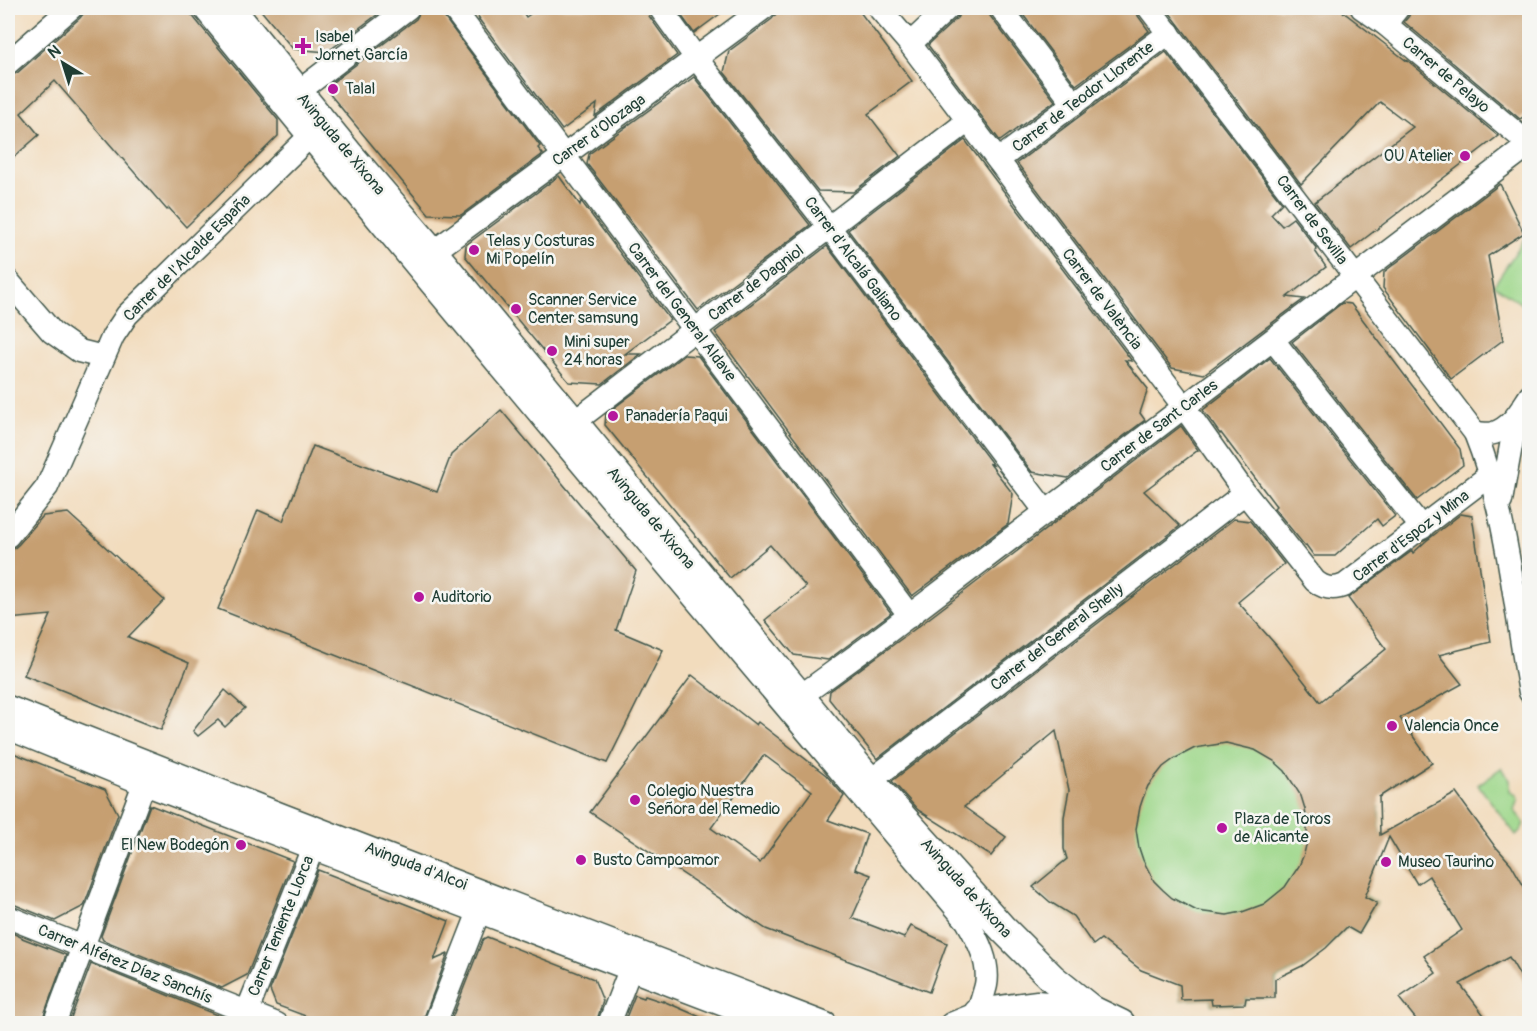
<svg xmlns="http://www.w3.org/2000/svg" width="1537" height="1031" viewBox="0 0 1537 1031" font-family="Pangolin,sans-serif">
<rect width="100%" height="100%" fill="#f6f6f2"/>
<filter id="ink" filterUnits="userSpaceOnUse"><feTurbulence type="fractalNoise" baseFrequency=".0167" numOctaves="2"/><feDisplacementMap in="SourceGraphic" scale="12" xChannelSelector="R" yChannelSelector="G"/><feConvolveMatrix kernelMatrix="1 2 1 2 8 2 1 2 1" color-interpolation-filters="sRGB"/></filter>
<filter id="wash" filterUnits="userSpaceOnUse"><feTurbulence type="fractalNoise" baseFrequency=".008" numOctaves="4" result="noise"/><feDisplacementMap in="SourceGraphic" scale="24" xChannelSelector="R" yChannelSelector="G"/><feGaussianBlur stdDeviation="1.35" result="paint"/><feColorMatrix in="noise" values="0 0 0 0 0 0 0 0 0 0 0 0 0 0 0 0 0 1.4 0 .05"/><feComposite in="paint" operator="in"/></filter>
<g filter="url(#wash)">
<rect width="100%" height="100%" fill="#f2dcbd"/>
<g fill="#9ed78a" stroke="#5e8a5f" stroke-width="1.5">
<polygon points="1529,232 1529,309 1494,285"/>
<polygon points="1144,691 1379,807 1380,839 1365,896 1377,903 1359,934 1347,927 1326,948 1302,966 1276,979 1275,998 1246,998 1245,1004 1212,1005 1211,999 1181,1000 1180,982 1050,902 1033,887 1066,859 1064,849 1064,817 1069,790 1080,759"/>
<path d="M1501,768L1510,780V792L1515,794L1518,799L1514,810C1520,820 1531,821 1516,835L1478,785Z"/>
</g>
<g id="blocks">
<g fill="#c69f71" fill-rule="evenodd">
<polygon points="84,8 186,8 278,120 278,136 186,227 169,208 167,210 55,81 21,113 39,135 8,162 8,76 17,73 80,18 84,13"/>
<polygon points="259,8 386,8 327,52 293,49"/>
<polygon points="472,8 520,8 526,17 539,8 647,8 649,16 677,55 595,116 597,104 562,130 478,18 480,19"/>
<polygon points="676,8 728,8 694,33"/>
<polygon points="777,8 857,8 912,81 868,114 900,156 853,192 818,191 724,72 729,51 772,19 776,14"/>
<polygon points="961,8 988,8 990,16 1055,101 1000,141 928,45 957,18 961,12"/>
<polygon points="1018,8 1136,8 1138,16 1149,31 1076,85"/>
<polygon points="1166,8 1338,8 1408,62 1407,60 1498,136 1351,249 1315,202 1413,127 1380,102 1301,184"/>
<polygon points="1411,8 1530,8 1530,112 1520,119 1404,22 1409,16"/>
<polygon points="421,10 441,13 540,146 538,148 543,154 461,215 429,214 328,92 329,85 416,19"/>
<polygon points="1166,52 1282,203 1271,214 1282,226 1293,218 1317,249 1315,251 1326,267 1287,297 1304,299 1204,374 1172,368 1017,163"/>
<polygon points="694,77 810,225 698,310 587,164 589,154"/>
<polygon points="965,140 1132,361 1125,360 1148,389 1140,413 1145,420 1068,478 1032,472 848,230"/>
<polygon points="559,176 580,205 581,201 670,320 625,354 641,354 602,384 569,382 465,256 466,245"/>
<polygon points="1500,184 1524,233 1488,256 1503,340 1451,379 1383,288 1384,272"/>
<polygon points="827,246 993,465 990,464 1013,494 1008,524 912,596 715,332"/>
<polygon points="1342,303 1351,304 1460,449 1463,465 1417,500 1292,342"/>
<polygon points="684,355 698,356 891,613 828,660 794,655 765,620 806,587 770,545 730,578 605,425 606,414"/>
<polygon points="1270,358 1395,516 1382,526 1377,519 1335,556 1314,556 1306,545 1305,546 1274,508 1276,506 1221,433 1220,434 1203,410"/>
<polygon points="501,410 636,571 616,630 663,650 607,763 297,640 266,629 266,628 218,609 258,510 283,521 313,446 437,492 451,455"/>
<polygon points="1181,426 1198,450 1144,491 1180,526 877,759 829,699 830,691 919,626"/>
<polygon points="68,513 164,600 128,637 189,663 161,730 24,675 51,615 8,619 8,554 19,544 43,516"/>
<path d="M1461,514L1472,516L1491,642L1439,655L1462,684L1400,718L1432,763L1379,797L1380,835L1456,793L1496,848H1497L1511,864L1530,897V992L1509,957L1460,984L1490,1023H1419L1399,998L1436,973L1424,956L1462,930L1429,876L1417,884L1389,837L1365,897L1377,903L1359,934L1347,927L1326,948L1302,966L1275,979V998H1246L1245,1004L1212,1005L1211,999L1181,1000L1180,985L1141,970L1101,939L1093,945L1073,916L1050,902L1033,887L1067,859L1064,849V817L1069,790L1056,731L964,807L1006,837L991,856L918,810L892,781L1234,519L1250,521L1284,564L1238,602L1276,645L1320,702L1386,649L1348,598L1412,551L1413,553L1426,541ZM1226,743L1255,750L1274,761L1285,771L1301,796L1305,809L1307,824V841L1304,854L1299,866L1285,887L1264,904L1242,912L1227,915L1197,911L1172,898L1163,890L1154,881L1143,860L1139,848L1136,829L1140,807L1143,798L1148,786L1163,767L1174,759L1195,748Z"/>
<path d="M692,675L756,725L758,722L826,775L844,796L828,820L867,834L855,869L871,875L852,918L904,938L911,926L947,943L929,992L766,929L590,812ZM764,755L812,791L760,863L711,828Z"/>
<polygon points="225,690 245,708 225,727 218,720 198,736 193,731"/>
<polygon points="8,751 105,789 118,814 84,906 55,921 13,904 8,904"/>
<polygon points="150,805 293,861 247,975 222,988 103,940 101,936"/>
<polygon points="318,870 449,921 434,960 448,954 422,1023 324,1023 276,1005 270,990"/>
<polygon points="8,931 23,938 22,938 66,955 41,1023 8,1023"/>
<polygon points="487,937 594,979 603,1001 596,1023 450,1023 483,939"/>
<polygon points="91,964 229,1020 229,1023 69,1023"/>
<polygon points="635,995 644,998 645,996 663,1002 663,1001 714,1023 624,1023"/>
</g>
</g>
</g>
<g filter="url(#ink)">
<use href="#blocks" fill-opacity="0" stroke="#3f5549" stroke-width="1.5"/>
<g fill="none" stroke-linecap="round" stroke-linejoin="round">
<g stroke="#3f5549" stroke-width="25">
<g id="minor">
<path d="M204,8C454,315 711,618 967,921C978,940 990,963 986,985C984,994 980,1004 978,1013L951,1024"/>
<polyline points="453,8 910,616"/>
<polyline points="660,8 696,58 829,227 1046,512"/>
<path d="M879,8L910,44L1184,407L1245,493L1315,581C1325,589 1334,590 1345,585L1490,475"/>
<polyline points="1001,8 1074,104"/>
<path d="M1149,8L1475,433C1508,515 1514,606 1530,692"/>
<polyline points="1362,8 1385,24 1529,144"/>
<polyline points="1385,24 1398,8"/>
<polyline points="910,44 948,8"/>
<polyline points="8,63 71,8"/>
<polyline points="298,92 408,8"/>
<polyline points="998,160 1169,33"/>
<polyline points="433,252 764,8"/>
<polyline points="8,281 52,332 79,351 103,357"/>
<polyline points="1273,340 1422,528"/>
<polyline points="573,423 968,121"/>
<path d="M1475,433C1481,433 1488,435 1494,433C1512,427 1520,411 1530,396"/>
<polyline points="1501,501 1516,418"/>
<polyline points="8,536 47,487 113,336 127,315 309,137 322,128"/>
<polyline points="787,706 868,647 1530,144"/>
<polyline points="8,707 285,816 826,1024"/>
<polyline points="870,781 1245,493"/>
<polyline points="8,917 277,1024"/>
<polyline points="54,1024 145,781"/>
<polyline points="242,1024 320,830"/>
<polyline points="435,1024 480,909"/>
<polyline points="609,1024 637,952"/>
</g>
</g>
<g stroke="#3f5549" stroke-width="31">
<g id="major">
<polyline points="230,8 348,153 433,252 870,781 1003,929 1052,978 1092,1010"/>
<polyline points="8,725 145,781 782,1024"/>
<polyline points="978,1013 1036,1005 1092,1010 1121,1024"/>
</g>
</g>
<use href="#minor" stroke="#fff" stroke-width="22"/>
<use href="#major" stroke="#fff" stroke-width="28"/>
</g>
</g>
<g fill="#b5179e" stroke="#f6f6f2" stroke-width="2">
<path d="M300 37h6v6h6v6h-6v6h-6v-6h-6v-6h6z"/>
<circle cx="333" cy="89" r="6"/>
<circle cx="1465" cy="156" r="6"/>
<circle cx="474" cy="250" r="6"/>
<circle cx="516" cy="309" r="6"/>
<circle cx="552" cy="351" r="6"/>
<circle cx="613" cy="416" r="6"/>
<circle cx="419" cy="597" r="6"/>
<circle cx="1392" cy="726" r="6"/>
<circle cx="635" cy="800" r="6"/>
<circle cx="1222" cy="828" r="6"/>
<circle cx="241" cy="845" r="6"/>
<circle cx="581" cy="860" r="6"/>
<circle cx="1386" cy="862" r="6"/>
</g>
<g text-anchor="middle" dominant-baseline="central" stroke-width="5" stroke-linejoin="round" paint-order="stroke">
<g font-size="16" fill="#1f3d34" stroke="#f6f6f2" text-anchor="start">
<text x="315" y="37">Isabel<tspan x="315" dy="18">Jornet García</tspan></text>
<text x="345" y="89">Talal</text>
<text x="1453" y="156" text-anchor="end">OU Atelier</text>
<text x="486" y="241">Telas y Costuras<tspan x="486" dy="18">Mi Popelín</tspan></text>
<text x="528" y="300">Scanner Service<tspan x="528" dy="18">Center samsung</tspan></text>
<text x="564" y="342">Mini super<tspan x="564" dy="18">24 horas</tspan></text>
<text x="625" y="416">Panadería Paqui</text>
<text x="431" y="597">Auditorio</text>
<text x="1404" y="726">Valencia Once</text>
<text x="647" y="791">Colegio Nuestra<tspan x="647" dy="18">Señora del Remedio</tspan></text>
<text x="1234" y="819">Plaza de Toros<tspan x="1234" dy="18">de Alicante</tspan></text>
<text x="229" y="845" text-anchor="end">El New Bodegón</text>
<text x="593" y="860">Busto Campoamor</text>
<text x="1398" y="862">Museo Taurino</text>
</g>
<g font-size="16" fill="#1f3d34" stroke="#f6f6f2">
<text transform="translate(1446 75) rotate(40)">Carrer de Pelayo</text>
<text transform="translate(1083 97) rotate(-37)">Carrer de Teodor Llorente</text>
<text transform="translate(599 130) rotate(-36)">Carrer d'Olozaga</text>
<text transform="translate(341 144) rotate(50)">Avinguda de Xixona</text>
<text transform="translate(1312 220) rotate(53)">Carrer de Sevilla</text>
<text transform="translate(187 258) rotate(-45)">Carrer de l'Alcalde España</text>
<text transform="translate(853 259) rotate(53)">Carrer d'Alcalá Galiano</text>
<text transform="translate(756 283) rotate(-37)">Carrer de Dagniol</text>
<text transform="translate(1102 299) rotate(53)">Carrer de València</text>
<text transform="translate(682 312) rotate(53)">Carrer del General Aldave</text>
<text transform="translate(1159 426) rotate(-37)">Carrer de Sant Carles</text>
<text transform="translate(651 518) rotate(50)">Avinguda de Xixona</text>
<text transform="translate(1411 536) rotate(-37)">Carrer d'Espoz y Mina</text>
<text transform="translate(1057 637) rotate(-38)">Carrer del General Shelly</text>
<text transform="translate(416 866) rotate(21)">Avinguda d'Alcoi</text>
<text transform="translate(966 888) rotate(48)">Avinguda de Xixona</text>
<text transform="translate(281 926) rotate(-68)">Carrer Teniente Llorca</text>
<text transform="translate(125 964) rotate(22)">Carrer Alférez Díaz Sanchís</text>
</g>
</g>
<rect width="1537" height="1031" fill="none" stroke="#f6f6f2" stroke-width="30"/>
<g transform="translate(63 63) rotate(322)" stroke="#f6f6f2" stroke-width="4.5" paint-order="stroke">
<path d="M0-4.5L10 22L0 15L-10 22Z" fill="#1f3d34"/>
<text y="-9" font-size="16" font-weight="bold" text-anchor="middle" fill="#1f3d34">N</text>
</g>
</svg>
